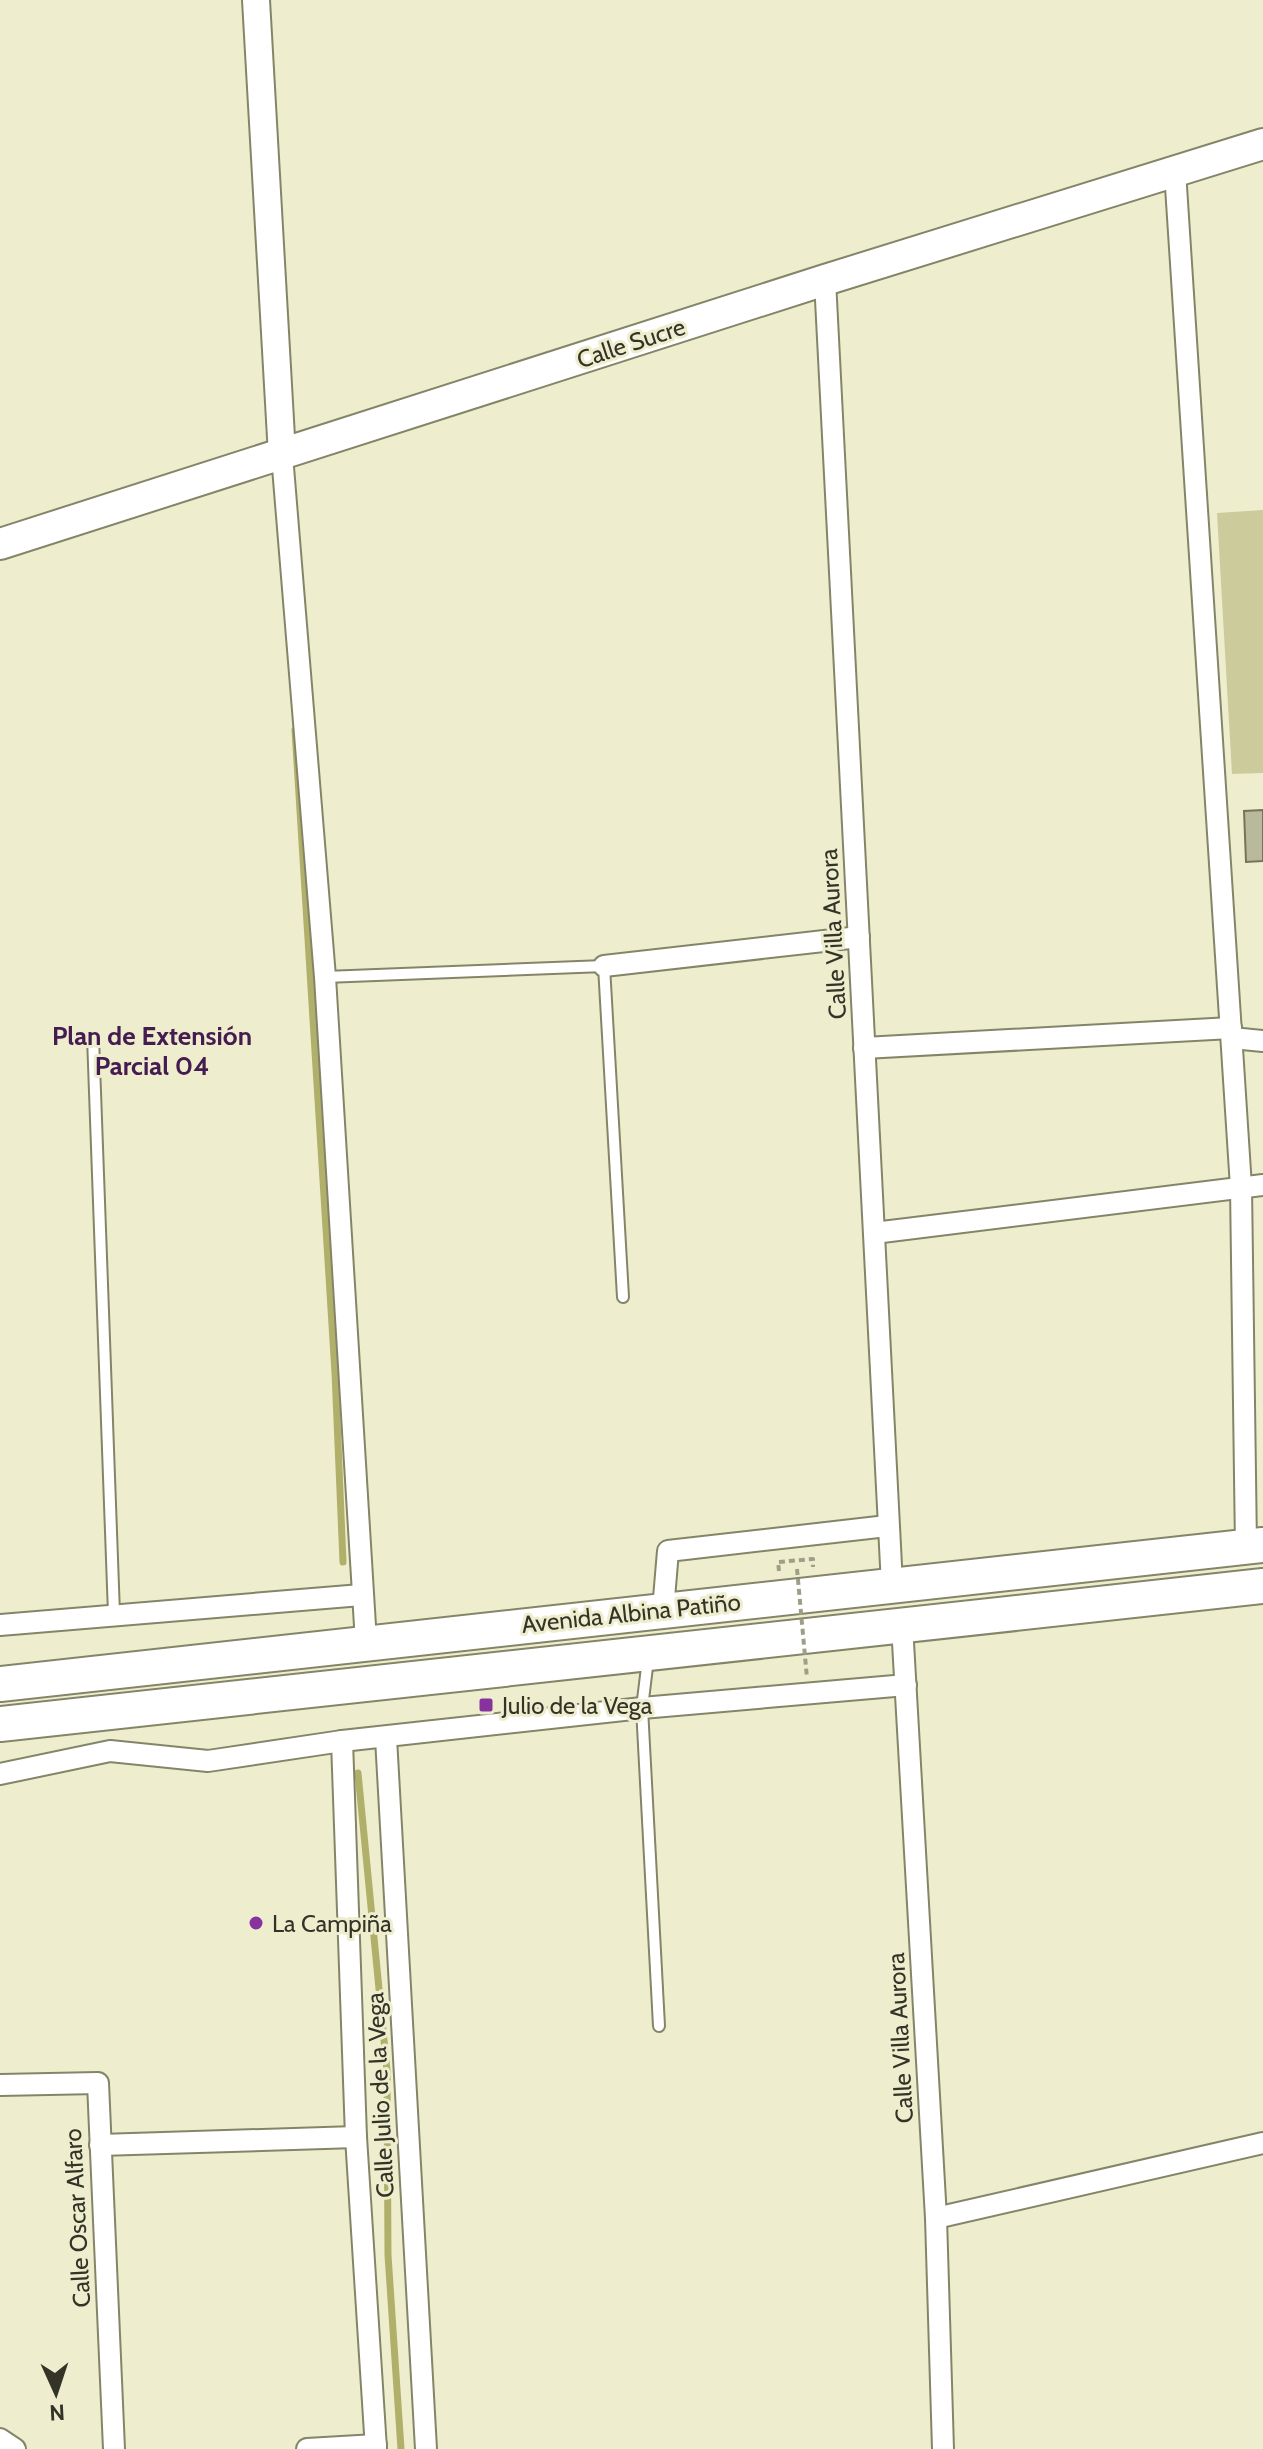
<svg xmlns="http://www.w3.org/2000/svg" width="1263" height="2449" viewBox="0 0 1263 2449" font-family="Cabin,sans-serif">
<rect width="100%" height="100%" fill="#eeeecf"/>
<polygon fill="#cbcb9c" points="1263,510 1263,773 1232,774 1217,513"/>
<g fill="none" stroke-linecap="round" stroke-linejoin="round">
<g stroke="#b0b06a" stroke-width="7">
<polyline points="295,730 335,1373 343,1562"/>
<polyline points="358,1773 387,2071 388,2255 401,2449"/>
</g>
</g>
<polygon fill="#b9ba9c" stroke="#747458" stroke-width="2" points="1263,810 1263,861 1246,862 1244,811"/>
<g fill="none" stroke-linecap="round" stroke-linejoin="round">
<g stroke="#848568" stroke-width="14">
<g id="service">
<polyline points="325,977 604,966 623,1297"/>
<polyline points="93,1037 114,1614"/>
<polyline points="648,1659 642,1708 659,2026"/>
</g>
</g>
<g stroke="#848568" stroke-width="24">
<g id="minor">
<polyline points="1175,171 1241,1187 1246,1547"/>
<polyline points="825,280 892,1585"/>
<polyline points="282,455 325,977 366,1642"/>
<polyline points="604,966 859,937"/>
<polyline points="1232,1038 1263,1041"/>
<polyline points="864,1048 1231,1028"/>
<polyline points="874,1233 1263,1185"/>
<polyline points="663,1610 668,1551 887,1526"/>
<polyline points="0,1625 361,1595"/>
<polyline points="902,1625 936,2218 943,2449"/>
<polyline points="386,1738 426,2449"/>
<polyline points="342,1741 356,2137 376,2449"/>
<polyline points="0,1774 110,1751 208,1761 342,1741 642,1708 906,1685"/>
<polyline points="0,2085 98,2083 114,2449"/>
<polyline points="100,2145 356,2137"/>
<polyline points="936,2218 1263,2143"/>
<polyline points="0,2439 15,2449"/>
<polyline points="307,2449 376,2445"/>
</g>
</g>
<g stroke="#848568" stroke-width="30">
<polyline id="tertiary" points="256,0 282,455"/>
</g>
<g stroke="#848568" stroke-width="34">
<polyline id="secondary" points="0,544 825,280 1263,144"/>
</g>
<g stroke="#848568" stroke-width="38">
<g id="trunk">
<polyline points="0,1684 1263,1545"/>
<polyline points="0,1724 1263,1586"/>
</g>
</g>
<polyline stroke="#9f9f88" stroke-width="4" stroke-dasharray="6 4" stroke-linecap="butt" points="779,1571 778,1562 813,1559 813,1567"/>
<use href="#service" stroke="#fff" stroke-width="10"/>
<use href="#minor" stroke="#fff" stroke-width="20"/>
<use href="#tertiary" stroke="#fff" stroke-width="26"/>
<use href="#secondary" stroke="#fff" stroke-width="30"/>
<use href="#trunk" stroke="#fff" stroke-width="34"/>
<polyline stroke="#9f9f88" stroke-width="4" stroke-dasharray="6 4" stroke-linecap="butt" points="797,1569 807,1678"/>
</g>
<g fill="#8832a0" stroke="#eeeecf" stroke-width="3">
<rect x="478" y="1697" width="16" height="16" rx="4"/>
<circle cx="256" cy="1923" r="8"/>
</g>
<g text-anchor="middle" dominant-baseline="central" stroke-width="6" stroke-linejoin="round" paint-order="stroke">
<g font-size="24" fill="#333327" stroke="#eeeecf">
<text transform="translate(631 343) rotate(-18)">Calle Sucre</text>
<text transform="translate(833 934) rotate(-93)">Calle Villa Aurora</text>
<text transform="translate(631 1613) rotate(-6)">Avenida Albina Patiño</text>
<text transform="translate(900 2038) rotate(-93)">Calle Villa Aurora</text>
<text transform="translate(380 2095) rotate(-93)">Calle Julio de la Vega</text>
<text transform="translate(77 2218) rotate(-93)">Calle Oscar Alfaro</text>
</g>
<g font-size="24" fill="#333327" stroke="#eeeecf" text-anchor="start">
<text x="502" y="1705">Julio de la Vega</text>
<text x="272" y="1923">La Campiña</text>
</g>
<g font-size="26" font-weight="bold" fill="#451c50" stroke="#eeeecf">
<text x="152" y="1036">Plan de Extensión<tspan x="152" dy="30">Parcial 04</tspan></text>
</g>
</g>
<g transform="translate(56 2393) rotate(177)" stroke="#eeeecf" stroke-width="6" paint-order="stroke">
<path d="M0-6L14 30L0 20L-14 30Z" fill="#333327"/>
<text y="-12" font-size="22" font-weight="bold" text-anchor="middle" fill="#333327">N</text>
</g>
</svg>
